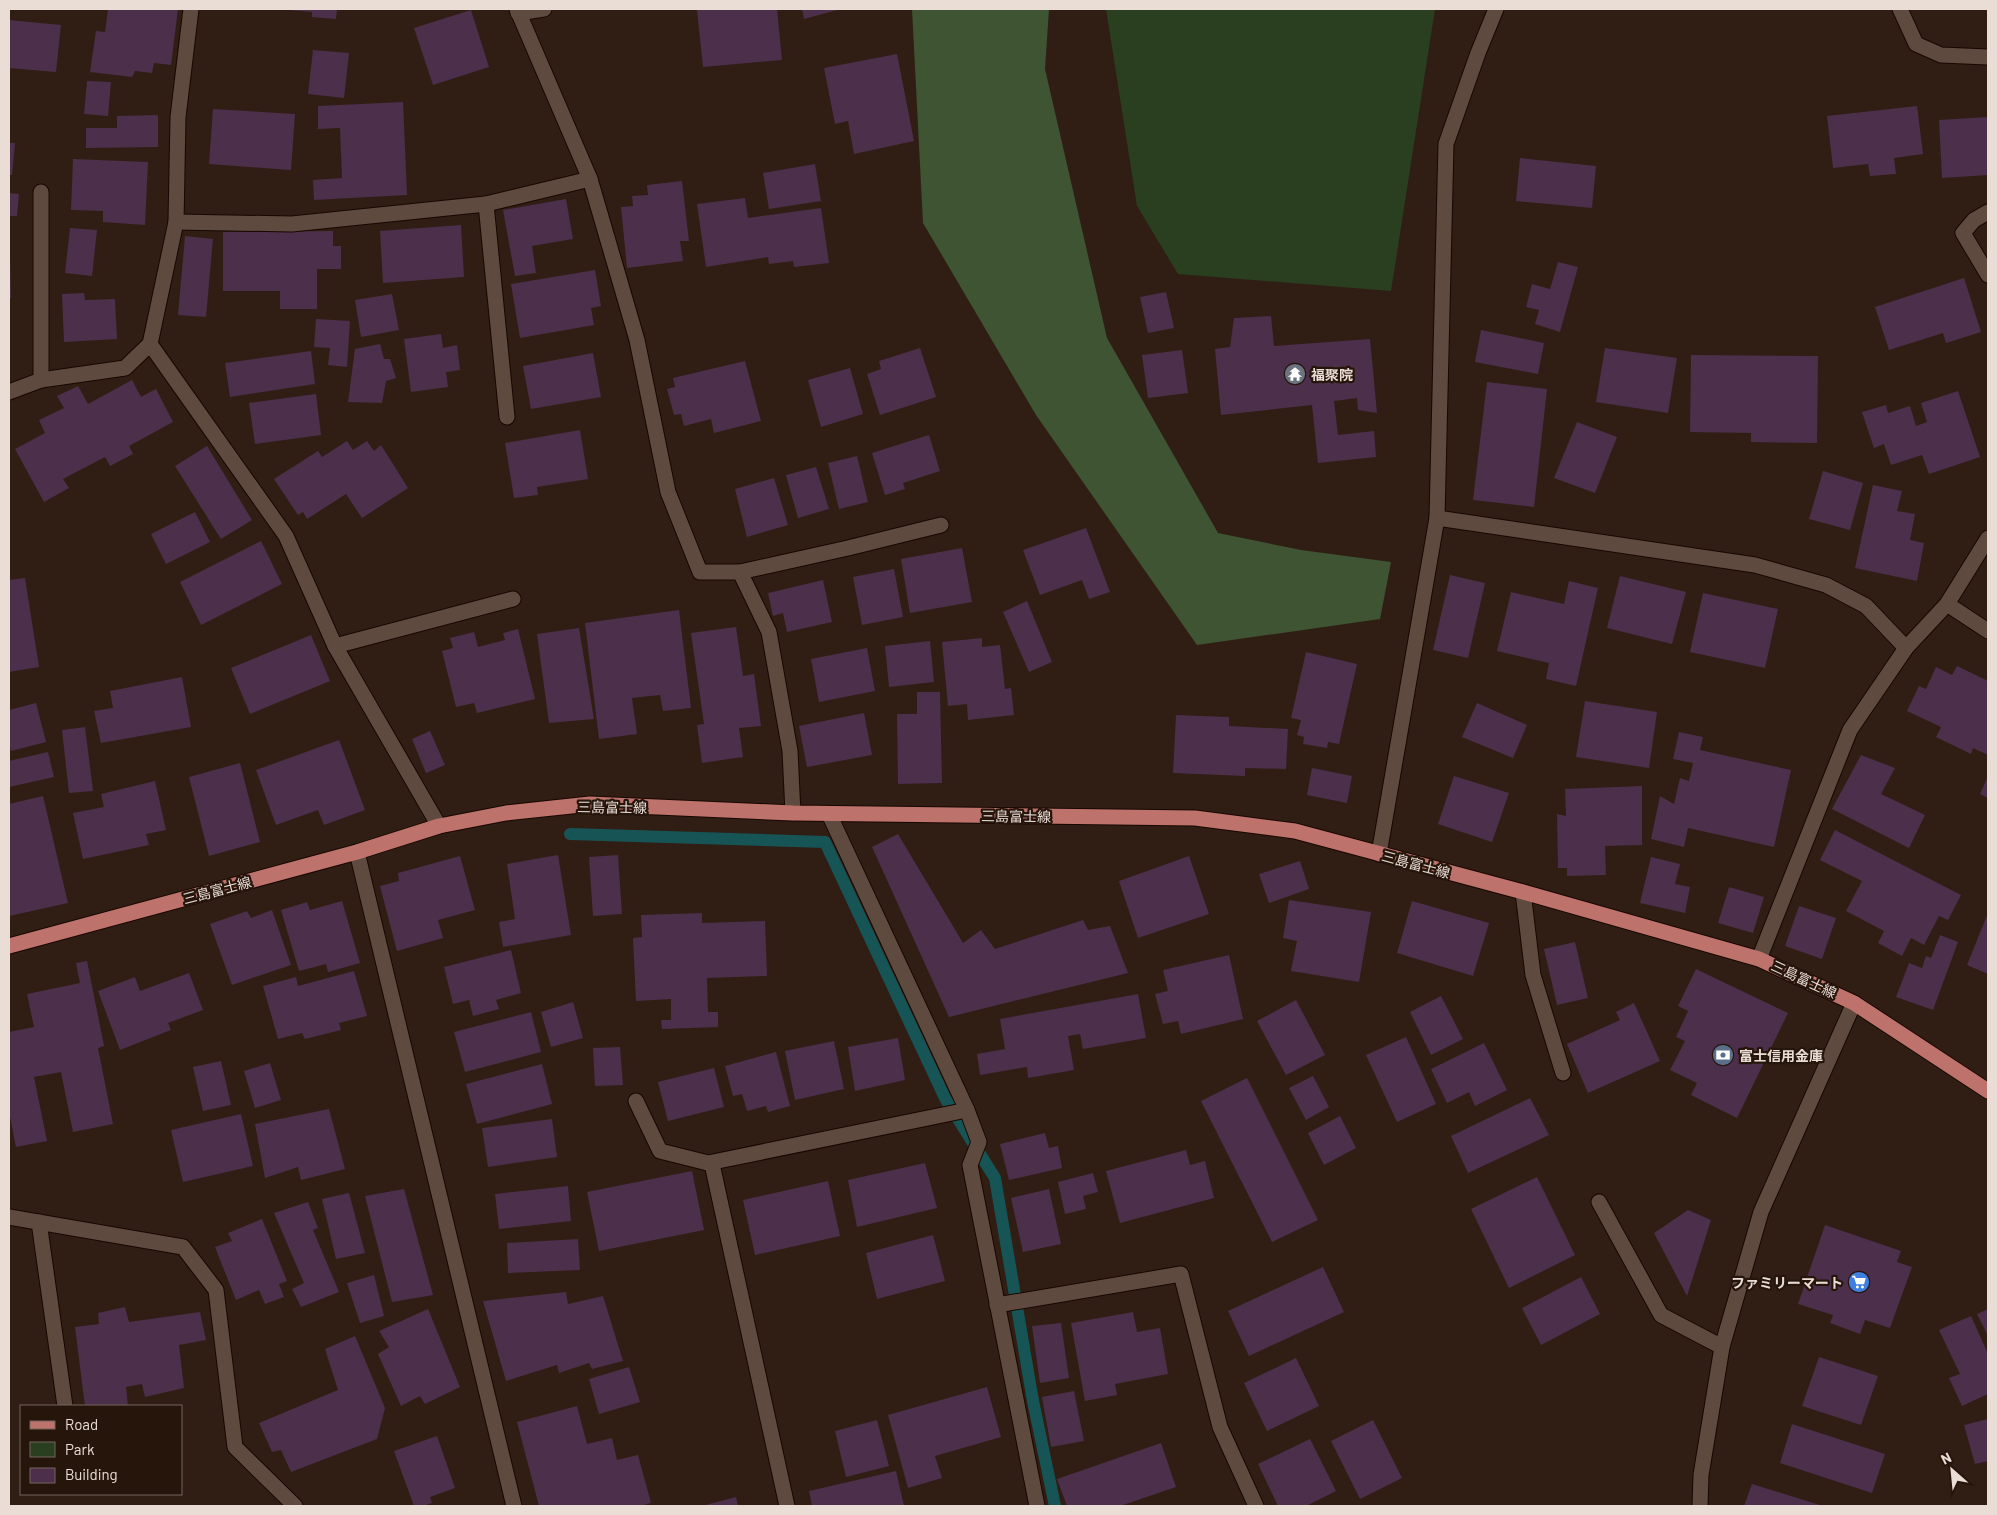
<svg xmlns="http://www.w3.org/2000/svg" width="1997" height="1515" viewBox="0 0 1997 1515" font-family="Barlow,'Noto Sans JP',sans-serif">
<rect width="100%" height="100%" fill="#301e14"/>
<polygon fill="#2a3f20" points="1106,9 1435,9 1391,291 1178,274 1137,206"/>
<polygon fill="#3e5433" points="912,9 1049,9 1045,69 1107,338 1218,533 1301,550 1391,562 1380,619 1197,645 1036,415 923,223"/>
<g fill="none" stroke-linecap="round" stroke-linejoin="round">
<polyline stroke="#175456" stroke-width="12" points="570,834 825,842 945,1098 995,1178 1033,1401 1055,1506"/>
</g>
<g fill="#4c2f4a">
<polygon points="108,9 178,9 171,65 154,63 152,73 135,71 132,77 90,72 96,31 105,32"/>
<polygon points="289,9 337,9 336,19 312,17 312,12 289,10"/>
<polygon points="707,9 777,9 782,60 703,67 697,10"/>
<polygon points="802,9 841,9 804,19"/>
<polygon points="471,10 489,67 433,85 414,28"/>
<polygon points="9,20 61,25 56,72 9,68"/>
<polygon points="313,50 349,53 344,98 308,94"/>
<polygon points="897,54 914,141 854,154 848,121 835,124 824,68"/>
<polygon points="87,81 111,82 108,116 84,114"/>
<polygon points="403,102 407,195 314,200 313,180 342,178 340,128 318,129 318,106"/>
<polygon points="1917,106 1923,154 1894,158 1896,174 1870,176 1868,164 1833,168 1827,116"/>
<polygon points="213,109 295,114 291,170 209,164"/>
<polygon points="158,115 158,147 86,148 86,128 117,128 117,116"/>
<polygon points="1988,117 1988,175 1942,178 1939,120"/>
<polygon points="9,143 15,143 12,175 9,175"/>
<polygon points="1520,158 1596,166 1592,208 1516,201"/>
<polygon points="73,159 148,162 145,225 103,222 103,211 71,210"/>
<polygon points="815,164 821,201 769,209 763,173"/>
<polygon points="682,181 689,241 680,241 683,261 627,268 621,207 633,206 632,196 648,195 647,185"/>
<polygon points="9,193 19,194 17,216 9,216"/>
<polygon points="745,198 748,218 821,208 829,263 794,267 793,261 769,264 768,257 706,267 697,204"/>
<polygon points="566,199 573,239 532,246 536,273 515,276 503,210"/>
<polygon points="461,225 464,277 383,283 380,231"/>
<polygon points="70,228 97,230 92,276 65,273"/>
<polygon points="333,231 333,246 341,246 341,269 317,269 317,309 280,309 280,291 223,291 223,232"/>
<polygon points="185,236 213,239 206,317 178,315"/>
<polygon points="9,259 10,259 11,298 9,298"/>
<polygon points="1558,262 1578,267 1560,332 1535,324 1539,310 1526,307 1532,284 1550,289"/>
<polygon points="595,270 601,306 591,308 594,325 520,338 511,284"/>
<polygon points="1964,278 1981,332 1946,343 1943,333 1889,350 1875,307"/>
<polygon points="1166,292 1174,328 1148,333 1140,297"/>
<polygon points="84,293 85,300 115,299 117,339 64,342 62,294"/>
<polygon points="392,294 399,330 361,337 355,300"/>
<polygon points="1271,316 1274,346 1370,339 1377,413 1358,410 1357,398 1334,401 1338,435 1374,431 1376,457 1318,463 1312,405 1221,415 1215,349 1230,347 1234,318"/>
<polygon points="316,319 350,321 347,367 328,365 330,348 314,347"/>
<polygon points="1481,330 1544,343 1538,374 1475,362"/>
<polygon points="441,334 443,348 457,345 460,370 446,372 448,387 411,392 404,339"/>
<polygon points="380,344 384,359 390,359 396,378 386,381 382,403 348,402 355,349"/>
<polygon points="920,348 936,397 880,415 867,374 881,369 879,361"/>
<polygon points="1605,348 1677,358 1668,413 1596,402"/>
<polygon points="1182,350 1188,393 1148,398 1142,355"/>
<polygon points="311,351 315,384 230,397 225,363"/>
<polygon points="593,353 601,397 531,409 523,366"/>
<polygon points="1691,355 1818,356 1817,443 1751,442 1751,433 1690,432"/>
<polygon points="745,361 761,421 714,433 711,419 684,426 681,414 674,415 667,389 675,387 673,378"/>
<polygon points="850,368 863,414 821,427 808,380"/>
<polygon points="132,380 141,397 156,389 173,422 129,446 133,454 110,466 105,457 63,479 69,488 44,502 15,449 45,433 39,420 64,408 57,396 78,386 88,404"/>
<polygon points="1487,382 1547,389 1534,507 1473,500"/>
<polygon points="1958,391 1980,457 1929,474 1922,455 1891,465 1884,444 1874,448 1862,412 1886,405 1888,413 1910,406 1916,426 1927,422 1921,403"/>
<polygon points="316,394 321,435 255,444 249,403"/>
<polygon points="1577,422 1617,437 1595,493 1554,478"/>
<polygon points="580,430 588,479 537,487 538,495 514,498 505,443"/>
<polygon points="929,435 940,471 903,483 905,489 885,495 872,453"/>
<polygon points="347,441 353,450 367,441 374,451 381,445 408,488 362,518 346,494 307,519 303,512 298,515 274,479 318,451 322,457"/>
<polygon points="207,446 252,520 221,539 175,466"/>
<polygon points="857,456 868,502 839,509 828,463"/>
<polygon points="816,467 829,509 798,518 786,475"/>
<polygon points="1823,471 1863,483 1850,530 1809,519"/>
<polygon points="774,478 788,525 747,537 735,489"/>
<polygon points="1873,485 1902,491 1897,511 1915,514 1910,540 1924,543 1917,581 1855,568"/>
<polygon points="195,512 210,542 166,564 151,534"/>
<polygon points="1086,528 1110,592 1089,599 1082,580 1040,595 1023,550"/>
<polygon points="261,541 282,584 201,625 180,582"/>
<polygon points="962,548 972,602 910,613 901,559"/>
<polygon points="894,569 903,617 862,625 853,577"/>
<polygon points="1450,575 1485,583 1468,658 1433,650"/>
<polygon points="1620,576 1686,592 1672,644 1607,628"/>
<polygon points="25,578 39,667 9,672 9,580"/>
<polygon points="823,580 832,622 787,632 783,613 773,616 768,593"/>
<polygon points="1569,581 1598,588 1576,686 1546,679 1549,663 1497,651 1511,592 1564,604"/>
<polygon points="1703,593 1778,609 1765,668 1690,652"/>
<polygon points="1027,601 1052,662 1029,672 1003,612"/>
<polygon points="679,610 691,708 663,711 660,695 632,698 637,734 599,739 585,623"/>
<polygon points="736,627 743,676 754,674 761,726 739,728 743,757 702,763 697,725 704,724 691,633"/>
<polygon points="579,628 594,719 549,723 537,634"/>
<polygon points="518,629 535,699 477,713 474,703 456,707 442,651 453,648 450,638 474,632 478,647 505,640 503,633"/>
<polygon points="311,635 330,681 250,714 231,668"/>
<polygon points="982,638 982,647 1000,645 1005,689 1011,688 1014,715 968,720 967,704 948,706 942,642"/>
<polygon points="930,641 934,682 889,687 885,646"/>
<polygon points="867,648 875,691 819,702 811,659"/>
<polygon points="1306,652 1357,664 1339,744 1328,742 1327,748 1303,744 1304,737 1297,735 1301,720 1291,718"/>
<polygon points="1957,666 1988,681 1988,755 1973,748 1971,754 1936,737 1941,727 1907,711 1919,686 1926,689 1936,667 1952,675"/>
<polygon points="182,677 191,727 101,743 94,711 113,708 110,691"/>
<polygon points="917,692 940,692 942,783 898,784 897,714 917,714"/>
<polygon points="1585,701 1657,712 1649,768 1576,757"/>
<polygon points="36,703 46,742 11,751 9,742 9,710"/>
<polygon points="1477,703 1527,725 1513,758 1462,737"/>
<polygon points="864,713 872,755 807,767 799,726"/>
<polygon points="1176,715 1229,717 1229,726 1288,729 1286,769 1245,768 1245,776 1173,773"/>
<polygon points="85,727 93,791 69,793 62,730"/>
<polygon points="430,731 445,765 426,773 412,739"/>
<polygon points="1679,732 1703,737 1700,750 1791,770 1774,847 1688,828 1684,847 1651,839 1660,796 1674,804 1680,778 1689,781 1693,763 1673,759"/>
<polygon points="339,740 365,810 324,825 318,810 276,825 256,770"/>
<polygon points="48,752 54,777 9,787 9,761"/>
<polygon points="1861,755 1895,768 1881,794 1925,815 1909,848 1832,809"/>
<polygon points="240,763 260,842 209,856 189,777"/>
<polygon points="1312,768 1352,776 1347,803 1307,795"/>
<polygon points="1454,776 1509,793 1492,842 1438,824"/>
<polygon points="1988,776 1988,798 1980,794"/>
<polygon points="155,781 166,830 146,834 149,845 83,859 73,813 104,807 101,794"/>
<polygon points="1642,786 1642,845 1605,846 1606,875 1567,876 1567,868 1558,868 1557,814 1566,816 1565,789"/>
<polygon points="43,796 68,903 9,916 9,804"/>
<polygon points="1835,830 1961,895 1948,920 1939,916 1924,945 1911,938 1902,956 1878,943 1884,931 1846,911 1862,881 1820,860"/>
<polygon points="898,834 963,943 981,930 995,949 1083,920 1088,930 1110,926 1128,973 949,1017 872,847"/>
<polygon points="558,855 571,935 503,947 499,922 515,919 507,864"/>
<polygon points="618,855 622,914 593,916 589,857"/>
<polygon points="460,856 475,910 438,920 443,938 397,951 380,886 399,881 398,873"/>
<polygon points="1189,856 1209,914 1138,938 1119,881"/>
<polygon points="1651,857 1680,864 1675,884 1690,887 1685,913 1640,903"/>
<polygon points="1300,861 1309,889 1269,903 1259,874"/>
<polygon points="1729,887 1764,897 1753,933 1718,923"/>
<polygon points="1289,900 1371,912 1359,982 1291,971 1297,941 1283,938"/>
<polygon points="342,901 360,963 328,972 326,964 299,971 281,910 307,902 310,910"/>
<polygon points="1412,901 1489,923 1473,976 1397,953"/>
<polygon points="1799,906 1836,918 1822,959 1785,946"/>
<polygon points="272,910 291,965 232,985 210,924 247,911 251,918"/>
<polygon points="702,913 702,923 765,921 767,976 707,978 708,1012 718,1012 718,1027 662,1029 661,1020 671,1020 671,999 636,1001 633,938 642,937 641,915"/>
<polygon points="1988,913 1988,974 1967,965"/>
<polygon points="1940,935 1958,942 1933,1010 1896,997 1909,963 1922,968 1926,956 1931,958"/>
<polygon points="1575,942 1588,998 1557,1005 1544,949"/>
<polygon points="511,950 521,993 496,1000 499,1009 473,1016 469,1000 453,1004 444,967"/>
<polygon points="1229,955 1243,1019 1181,1034 1178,1021 1163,1024 1155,994 1168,991 1163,970"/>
<polygon points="87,961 104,1046 98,1048 113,1124 73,1132 61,1072 34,1077 47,1141 16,1147 9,1112 9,1032 34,1027 27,994 80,983 76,963"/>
<polygon points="1696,969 1788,1013 1737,1118 1691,1095 1697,1083 1670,1070 1685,1041 1676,1037 1688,1011 1678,1006"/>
<polygon points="354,971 367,1016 339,1023 341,1030 305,1039 302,1033 278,1039 263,986 296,977 298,986"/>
<polygon points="189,973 203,1010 168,1023 171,1030 120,1050 98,991 135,977 140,991"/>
<polygon points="1138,994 1146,1038 1083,1049 1080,1034 1068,1036 1074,1070 1028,1078 1027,1067 980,1075 977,1054 1005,1049 1000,1019"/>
<polygon points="1441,996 1463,1039 1431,1055 1410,1012"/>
<polygon points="1296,1000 1325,1055 1286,1075 1257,1021"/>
<polygon points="573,1002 583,1038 551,1047 541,1012"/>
<polygon points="1634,1003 1660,1061 1588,1093 1567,1044 1620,1020 1616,1012"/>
<polygon points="531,1012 541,1052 465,1072 454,1032"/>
<polygon points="1406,1037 1436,1104 1397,1122 1366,1055"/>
<polygon points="898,1038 905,1080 855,1091 848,1047"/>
<polygon points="834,1041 844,1089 795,1100 785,1051"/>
<polygon points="1484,1043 1507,1090 1475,1106 1469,1092 1447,1103 1431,1069"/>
<polygon points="620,1047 623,1085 595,1086 593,1048"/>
<polygon points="776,1052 790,1106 768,1112 766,1106 747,1111 742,1094 733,1096 725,1066"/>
<polygon points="221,1061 231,1105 203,1111 193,1067"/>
<polygon points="270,1063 281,1100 255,1108 244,1071"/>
<polygon points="542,1064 552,1104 477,1124 466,1084"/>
<polygon points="714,1068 724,1107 668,1121 658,1082"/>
<polygon points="1313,1076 1329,1107 1306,1120 1289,1088"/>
<polygon points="1247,1078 1318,1220 1272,1242 1201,1101"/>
<polygon points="1530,1098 1549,1135 1468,1173 1451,1136"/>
<polygon points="329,1109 345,1169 301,1180 298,1167 265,1178 255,1124"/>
<polygon points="241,1114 253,1166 183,1182 171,1130"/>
<polygon points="1340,1116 1356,1148 1324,1165 1308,1133"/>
<polygon points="552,1119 557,1157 488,1167 482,1128"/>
<polygon points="1045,1133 1049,1148 1058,1146 1062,1168 1009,1180 1000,1144"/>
<polygon points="1186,1150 1190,1165 1205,1161 1214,1198 1120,1223 1106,1171"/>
<polygon points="925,1163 937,1208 857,1227 848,1180"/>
<polygon points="692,1171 704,1230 599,1251 587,1192"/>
<polygon points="1093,1173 1098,1192 1083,1196 1086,1209 1065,1214 1058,1182"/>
<polygon points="1537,1177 1575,1255 1509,1288 1471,1209"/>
<polygon points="828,1181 840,1236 755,1255 743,1200"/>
<polygon points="568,1186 571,1221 499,1229 495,1194"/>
<polygon points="404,1189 433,1295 392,1302 365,1196"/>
<polygon points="1049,1189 1061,1244 1023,1252 1011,1198"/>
<polygon points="349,1193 365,1253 336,1259 322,1199"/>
<polygon points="308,1202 318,1228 313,1230 339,1292 301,1307 292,1289 304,1283 274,1213"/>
<polygon points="1688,1210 1711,1220 1687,1296 1654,1233"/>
<polygon points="262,1219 287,1281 279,1284 284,1297 265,1304 259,1290 236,1300 215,1247 232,1241 228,1233"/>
<polygon points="1825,1225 1901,1251 1897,1262 1912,1267 1890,1328 1865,1320 1860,1334 1830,1323 1833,1315 1798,1304"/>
<polygon points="933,1235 945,1281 877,1299 866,1253"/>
<polygon points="578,1239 580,1270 508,1273 507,1243"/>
<polygon points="1323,1267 1344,1312 1249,1356 1228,1311"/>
<polygon points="374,1275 384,1316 360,1323 347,1283"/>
<polygon points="1581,1277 1600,1314 1541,1345 1522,1308"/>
<polygon points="566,1292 568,1304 603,1296 623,1361 592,1369 589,1363 559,1373 557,1365 506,1381 483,1301"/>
<polygon points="125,1307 129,1322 200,1312 206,1340 179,1345 184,1388 145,1397 142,1384 126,1387 128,1406 85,1406 75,1327 99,1324 98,1313"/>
<polygon points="428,1309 460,1387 425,1404 420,1396 401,1406 378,1354 389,1347 379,1331"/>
<polygon points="1988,1309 1988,1336 1977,1314"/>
<polygon points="1133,1312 1137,1332 1160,1328 1168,1374 1115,1384 1117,1395 1085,1401 1071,1323"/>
<polygon points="1971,1316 1988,1354 1988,1394 1962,1406 1949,1378 1960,1374 1939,1330"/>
<polygon points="1061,1323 1069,1378 1040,1383 1032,1326"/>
<polygon points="355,1336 385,1408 377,1439 291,1472 281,1450 272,1452 259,1423 338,1390 325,1349"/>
<polygon points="1819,1357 1878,1376 1861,1425 1802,1406"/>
<polygon points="1296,1358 1319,1406 1267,1431 1244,1383"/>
<polygon points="629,1367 640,1402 599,1414 589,1379"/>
<polygon points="987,1387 1001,1437 935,1456 942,1478 908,1488 888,1415"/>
<polygon points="1074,1391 1084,1441 1051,1447 1042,1397"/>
<polygon points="577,1406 587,1444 612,1438 617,1460 638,1455 651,1503 640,1506 539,1506 517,1422"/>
<polygon points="1988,1419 1988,1461 1975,1464 1964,1425"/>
<polygon points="877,1420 889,1466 846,1477 835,1431"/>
<polygon points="1373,1420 1402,1478 1360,1499 1331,1441"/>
<polygon points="1792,1424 1885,1454 1872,1493 1780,1463"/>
<polygon points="437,1436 455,1488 430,1497 432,1503 423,1506 414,1506 394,1451"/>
<polygon points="1310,1439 1336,1491 1306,1506 1278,1506 1258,1464"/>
<polygon points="1161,1443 1176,1487 1120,1506 1067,1506 1057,1479"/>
<polygon points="896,1471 904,1506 812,1506 809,1491"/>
<polygon points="1752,1484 1823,1506 1744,1506"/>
<polygon points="736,1497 738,1506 702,1506"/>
</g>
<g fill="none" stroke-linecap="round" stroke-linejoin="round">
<g stroke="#180702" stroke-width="17">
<g id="minor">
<polyline points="517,9 590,179 637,340 668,492 700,572 740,572 769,632 790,751 793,813"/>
<polyline points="1900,9 1916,44 1941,55 1988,57"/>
<polyline points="518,13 544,9"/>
<polyline points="486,204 507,417"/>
<polyline points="1988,212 1974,220 1963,233 1988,275"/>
<polyline points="176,222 292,224 486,204 590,179"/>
<polyline points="150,344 286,536 335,646 439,826"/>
<polyline points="41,380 41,192"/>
<polyline points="9,392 41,380 125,368 150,344 176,222 178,117 191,9"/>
<polyline points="1437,518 1755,565 1826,585 1866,606 1906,648"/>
<polyline points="740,572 848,548 941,525"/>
<polyline points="1947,604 1988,631"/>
<polyline points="335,646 513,599"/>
<polyline points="829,814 967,1110 979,1142 970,1165 1037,1506"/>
<polyline points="357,852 514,1506"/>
<polyline points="1379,854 1437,518 1446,144 1478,53 1496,9"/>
<polyline points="1523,892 1533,975 1563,1073"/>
<polyline points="1759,959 1850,730 1906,648 1947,604 1988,538"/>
<polyline points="636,1101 660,1151 712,1164 787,1506"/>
<polyline points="708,1163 967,1110"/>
<polyline points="1599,1202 1661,1315 1722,1347"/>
<polyline points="9,1217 183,1247 216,1290 235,1447 295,1506"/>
<polyline points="39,1222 65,1406"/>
<polyline points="997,1305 1181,1274 1220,1427 1256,1506"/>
<polyline points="1700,1506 1701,1475 1722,1347 1761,1212 1854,1003"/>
</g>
</g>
<g stroke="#180702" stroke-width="17">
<polyline id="major" points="9,946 357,852 439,826 506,813 590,804 793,813 1195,818 1295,831 1523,892 1759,959 1854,1003 1988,1091"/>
</g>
<use href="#minor" stroke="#5f4a3f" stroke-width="15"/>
<use href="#major" stroke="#bd736b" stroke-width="15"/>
</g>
<defs>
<g id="temple-disc" transform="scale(1.125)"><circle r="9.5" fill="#6b7280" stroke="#26150b"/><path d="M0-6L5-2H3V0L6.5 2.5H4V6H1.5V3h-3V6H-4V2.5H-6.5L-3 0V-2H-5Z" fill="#fff"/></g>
<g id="bank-disc" transform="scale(1.125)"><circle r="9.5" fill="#5c6f8a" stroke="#26150b"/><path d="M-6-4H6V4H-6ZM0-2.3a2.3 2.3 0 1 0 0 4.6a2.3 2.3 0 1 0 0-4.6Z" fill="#fff"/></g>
<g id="supermarket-disc" transform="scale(1.125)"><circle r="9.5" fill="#3f7fe0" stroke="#26150b"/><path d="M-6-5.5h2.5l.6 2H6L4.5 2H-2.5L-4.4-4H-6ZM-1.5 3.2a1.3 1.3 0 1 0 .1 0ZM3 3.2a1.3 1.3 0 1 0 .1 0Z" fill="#fff"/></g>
</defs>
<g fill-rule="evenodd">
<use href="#temple-disc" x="1295" y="374"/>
<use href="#bank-disc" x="1723" y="1055"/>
<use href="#supermarket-disc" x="1859" y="1282"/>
</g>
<g text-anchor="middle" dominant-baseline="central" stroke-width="4.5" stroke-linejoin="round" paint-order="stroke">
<g font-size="14" font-weight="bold" fill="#eaddd6" stroke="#26150b" text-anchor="start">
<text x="1311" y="374">福聚院</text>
<text x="1739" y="1055">富士信用金庫</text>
<text x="1843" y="1282" text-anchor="end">ファミリーマート</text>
</g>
<g font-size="14" fill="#eaddd6" stroke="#26150b">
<text transform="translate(612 807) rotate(1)">三島富士線</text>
<text transform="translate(1016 816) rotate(1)">三島富士線</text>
<text transform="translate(1416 864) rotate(15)">三島富士線</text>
<text transform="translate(217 890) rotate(-15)">三島富士線</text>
<text transform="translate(1804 979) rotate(25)">三島富士線</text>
</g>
</g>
<rect width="1997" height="1515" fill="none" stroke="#eaddd6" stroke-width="20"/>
<rect x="20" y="1405" width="162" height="90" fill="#26150b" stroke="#74655c"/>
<rect x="30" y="1421" width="25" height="8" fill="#bd736b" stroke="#74655c"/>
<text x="65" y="1430" font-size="15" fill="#eaddd6">Road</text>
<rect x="30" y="1442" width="25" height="15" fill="#2a3f20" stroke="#74655c"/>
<text x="65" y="1455" font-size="15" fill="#eaddd6">Park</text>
<rect x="30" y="1468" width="25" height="15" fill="#4c2f4a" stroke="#74655c"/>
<text x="65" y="1480" font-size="15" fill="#eaddd6">Building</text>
<g transform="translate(1952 1470) rotate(333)" stroke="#26150b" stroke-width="4" paint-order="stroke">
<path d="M0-4L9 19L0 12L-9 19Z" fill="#eaddd6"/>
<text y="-8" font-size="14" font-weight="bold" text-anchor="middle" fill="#eaddd6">N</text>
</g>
</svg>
